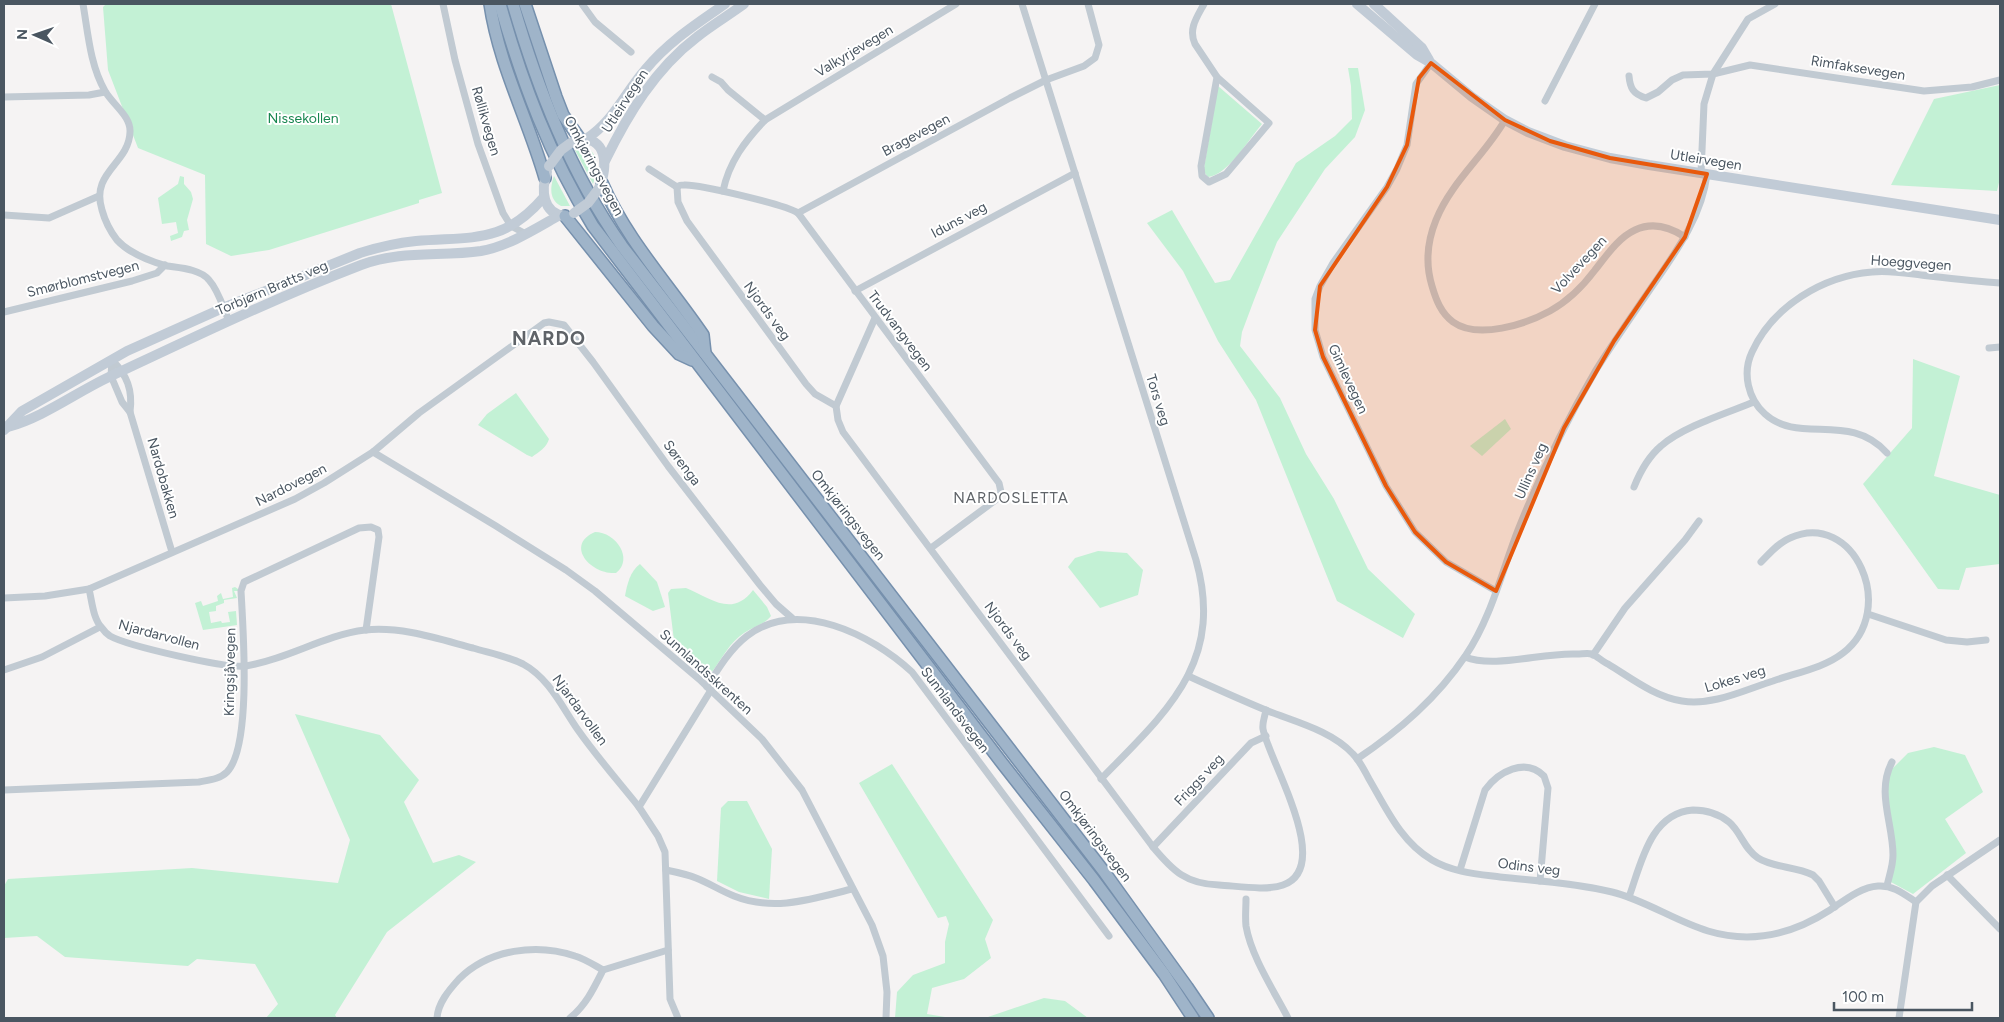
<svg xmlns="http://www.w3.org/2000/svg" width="2004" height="1022" viewBox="0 0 2004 1022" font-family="Figtree,sans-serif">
<rect width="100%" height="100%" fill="#f5f3f3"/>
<g fill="#c3f1d5">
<polygon points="106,4 391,4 442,193 419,200 419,203 269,250 231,256 206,244 205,175 138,148 108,70 103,7"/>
<polygon points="1348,68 1358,68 1365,110 1355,137 1325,169 1277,242 1254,300 1242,332 1240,346 1280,398 1306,454 1334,499 1368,569 1415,614 1403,638 1337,601 1256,400 1218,341 1183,271 1147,223 1172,210 1215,283 1230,280 1296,163 1335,136 1352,119 1351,86"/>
<polygon points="2000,85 2000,178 1997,191 1891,185 1934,99"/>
<path d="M1218,86L1262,124C1249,139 1228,175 1208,177L1204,172V168Z"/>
<path d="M584,147C600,152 598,171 593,184L575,150Z"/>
<polygon points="180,176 184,177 184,184 191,192 193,199 187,220 189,230 184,231 182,237 171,241 170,236 178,233 176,222 162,224 158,198 178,184"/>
<path d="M554,176L570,206H561C549,200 550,187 554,176Z"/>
<polygon points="1913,359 1960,376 1934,476 2000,495 2000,564 1966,568 1959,590 1938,589 1863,484 1912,428"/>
<path d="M516,393L549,439C547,447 539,452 532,457L527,455L478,425L487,414Z"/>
<polygon points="1505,419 1511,429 1482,456 1470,446"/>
<path d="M595,532C616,532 634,559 616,573C591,575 564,545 595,532Z"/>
<polygon points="1098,551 1127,553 1143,570 1138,595 1100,608 1068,567 1075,558"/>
<path d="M640,564L657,582L665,607L653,611L625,596C627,585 630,571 640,564Z"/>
<polygon points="235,587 238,589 238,591 234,591 237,598 224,600 224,603 216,606 216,611 209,612 211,623 221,621 222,623 230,622 228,612 236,611 237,625 203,630 195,603 201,601 203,606 218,601 217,596 221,593 223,599 233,597 232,588"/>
<path d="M686,588C711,598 732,618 753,590L767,607L771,616C764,625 753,627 744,633C730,642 722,658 712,672H701L675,648L668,593L671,589Z"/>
<polygon points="295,714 380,735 419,780 404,802 433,863 459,855 476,862 387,932 335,1015 337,1018 266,1018 278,1004 255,964 197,959 188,966 65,957 37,936 4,938 4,886 8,879 192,868 338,883 350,840"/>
<polygon points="1934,747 1965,755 1983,792 1945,819 1966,853 1913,894 1889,881 1894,852 1886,794 1889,772 1908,753"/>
<polygon points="892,764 993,920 985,939 991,958 964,979 932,988 927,1014 951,1018 895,1018 897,992 913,975 945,963 945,942 949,924 946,916 938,918 859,783"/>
<polygon points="728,801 747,801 772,849 769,899 739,892 717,881 721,808"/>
<polygon points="1044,998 1065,1001 1088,1018 985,1018"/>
</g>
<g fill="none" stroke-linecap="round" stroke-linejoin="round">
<g stroke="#7690ad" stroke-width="14">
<g id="trunk">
<path d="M490,4C499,65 528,119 545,178"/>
<path d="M500,4C523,85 549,154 593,226L1002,763L1094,880L1164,974L1193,1018"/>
<path d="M513,4C538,90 570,172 622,246L1105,873L1187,987L1208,1018"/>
<polyline points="525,4 556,97 563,115 580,139"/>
<path d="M602,183C626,239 669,285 703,335L705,353"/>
<polyline points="565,216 653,326 679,354 692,360"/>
</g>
</g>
<g stroke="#c1cad2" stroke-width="7">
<path d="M83,4C88,33 90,65 105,91C113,105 131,116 130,132C129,164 90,172 102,210C105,221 110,231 117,240C130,254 149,261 167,266C180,268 200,269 209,280C219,291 223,308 229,321"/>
<polyline points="443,4 455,60 478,144 503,213 511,226 526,234"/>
<polyline points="582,4 595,22 631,52"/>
<path d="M1022,4L1196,560C1225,663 1166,712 1101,779"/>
<path d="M1204,4C1197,17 1188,29 1195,44L1217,77L1269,123L1226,174L1209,182L1202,176L1201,166L1217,77"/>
<polyline points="1431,63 1416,84 1407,145 1397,169 1387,187 1333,263 1320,286 1315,299 1315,330 1323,357 1386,486 1415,532 1446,562 1496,591"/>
<path d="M1629,76C1630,88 1633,94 1646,98L1658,92L1672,80L1683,75L1713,74L1750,65L1924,91L1972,87L2000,80"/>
<polyline points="712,77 721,82 728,90 765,120"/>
<polyline points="4,97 89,95 105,92"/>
<polyline points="1545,101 1595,4"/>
<path d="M1505,120C1485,155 1451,182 1436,220C1427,242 1425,263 1432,286C1436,300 1441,313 1453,322C1478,340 1526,324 1550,311C1568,301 1583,286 1595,270C1607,255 1618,238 1635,230C1652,222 1670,227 1685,237"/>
<polyline points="649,169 677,187"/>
<polyline points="1701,173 1704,104 1713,74 1748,19 1775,4"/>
<path d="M677,187C680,185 680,185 684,185C699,184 786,205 798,213L999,483L1001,492L997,499L931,548"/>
<polyline points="677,187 678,202 687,221 806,384 815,394 836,406"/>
<path d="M723,191C729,162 745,141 765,120L956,4"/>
<polyline points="798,213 1010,98 1046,80 1084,66 1095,58 1099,45 1088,4"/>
<polyline points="4,215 49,218 99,196"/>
<polyline points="855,291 1075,173"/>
<polyline points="4,312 132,281 157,273 165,265"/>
<path d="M875,318L836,406L838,420L843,432L1153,847C1173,871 1186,884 1219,885C1237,886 1267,891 1283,885C1335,867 1268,759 1263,729C1262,723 1265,716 1266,710"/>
<polyline points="1989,348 2000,347"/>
<polyline points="112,360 111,376 122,402 130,412 172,552"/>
<path d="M112,360C127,375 133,390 130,412"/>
<polyline points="373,452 496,526 566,570 595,591 699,679 762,739 802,790 872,925 883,956 887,992 886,1018"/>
<path d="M1887,453C1850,411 1799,445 1765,414C1748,399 1742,373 1752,352C1773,306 1823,276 1872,272C1888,270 1905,273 1921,275C1948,278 1974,281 2000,283"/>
<path d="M1634,487C1640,472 1648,457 1661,446C1682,427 1727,413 1754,402"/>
<path d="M89,589C92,601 93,619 102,628C104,631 107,634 110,636C128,646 227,669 246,666C288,659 324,635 365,630C401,626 439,639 473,648C490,653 507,656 523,664C549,678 562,707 578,730C597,757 619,782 639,807"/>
<polyline points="4,598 45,596 89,589 295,499 324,483 373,452 419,413 533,331 544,323 549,322 564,325 593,362 668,466 760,585 776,604 792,618"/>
<polyline points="1868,614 1946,640 1967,642 1986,640"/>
<polyline points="1593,655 1625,608 1685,540 1699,521"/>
<path d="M1465,657C1495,669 1543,652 1577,654C1582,654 1588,653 1592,654C1597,656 1603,662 1608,664C1631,678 1655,697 1682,701C1713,706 1744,690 1773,681C1795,673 1824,668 1843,653C1899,610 1854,509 1790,538C1778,543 1770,553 1761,562"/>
<polyline points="4,670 42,657 100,627"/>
<path d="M1188,676C1215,688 1241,700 1268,711C1296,722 1332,731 1353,754C1360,761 1364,770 1369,779C1386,808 1401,842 1432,860C1452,872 1477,874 1500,877C1537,881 1575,883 1612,892C1645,900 1675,921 1708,931C1751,944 1793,934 1830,910C1845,900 1861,887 1878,886C1893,885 1904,894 1916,902"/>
<path d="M707,687C718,669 730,649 747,636C798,597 872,635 912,672L1109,936"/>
<path d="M1357,759C1400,730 1437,698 1466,655C1491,618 1502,571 1518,530C1540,475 1566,421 1596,370C1613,343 1631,317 1649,291C1673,256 1702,218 1707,174"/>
<path d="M4,790L199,782C209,780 220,779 227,772C252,746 243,628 241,591L244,582L359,528L371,527L378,530L379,537L366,630"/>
<polyline points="1153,847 1251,743 1266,736"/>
<path d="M666,870C676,872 686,874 696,878C709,883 721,891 734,896C774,912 812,899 852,889"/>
<path d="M1460,870L1485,790C1498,772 1525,757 1544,776L1548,788L1540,881"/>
<polyline points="1947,875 2000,929"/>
<path d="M1887,886C1889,876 1893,866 1893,855C1893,823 1876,792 1892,762"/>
<path d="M1629,897C1641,864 1650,813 1693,810C1706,810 1719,814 1729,822C1741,832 1744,849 1758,858C1774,868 1795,866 1813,875L1819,881L1835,907"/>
<path d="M1246,899C1246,908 1245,917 1246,926C1251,956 1274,991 1288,1018"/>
<path d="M437,1018C438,1003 449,990 459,979C489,949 537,943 575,956C585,959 594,965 603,970L668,950"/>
<path d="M570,1018C586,1005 594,988 603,970"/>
<polyline points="678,1018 670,999 665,852 658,836 639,807 711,690"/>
<polyline points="1899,1018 1916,902 1932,886 2000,840"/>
</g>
<g stroke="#c1cbd6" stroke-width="10">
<polyline points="1357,4 1417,55 1431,63 1472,97 1505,120 1528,132 1565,146 1610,158 1649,165 2000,220"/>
<polyline points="1374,4 1422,48 1429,60"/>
<path d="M582,139C610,139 607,173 598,190"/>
<path d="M586,139C614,121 624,94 645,70C668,42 696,24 725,4"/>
<path d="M605,161C628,114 655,69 697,37C712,25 729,15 744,4"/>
<path d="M547,172C541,189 542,214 565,216"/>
<path d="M8,427C44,417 75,393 109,377C192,338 275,298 361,265C401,250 440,257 481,251C509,246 535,229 560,215"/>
<path d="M4,430L22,411L127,351L223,308L360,253C379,247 397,243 416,241C472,236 503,245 544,197"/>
</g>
<use href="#trunk" stroke="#9fb4c9" stroke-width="11"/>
<g stroke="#c1cbd6" stroke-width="10">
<polyline points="549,166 561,150 572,142"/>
<polyline points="574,213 588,203 597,191"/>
</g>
</g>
<path fill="#e8590c" fill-opacity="0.2" stroke="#e8590c" stroke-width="4" stroke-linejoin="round" d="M1431,63L1505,120L1550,141L1610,158L1707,174L1685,237L1614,341L1564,428L1496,591L1446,562L1415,532L1386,486L1323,357L1315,330L1320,286L1387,187L1407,145L1419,78Z"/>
<g text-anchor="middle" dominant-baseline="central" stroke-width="4" stroke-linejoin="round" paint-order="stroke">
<g font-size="14" fill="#4a5661" stroke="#fff">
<text transform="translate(854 51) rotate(-31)">Valkyrjevegen</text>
<text transform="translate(1858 68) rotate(9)">Rimfaksevegen</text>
<text transform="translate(625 101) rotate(-57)">Utleirvegen</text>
<text transform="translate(486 121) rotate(74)">Røllikvegen</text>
<text transform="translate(916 135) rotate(-28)">Bragevegen</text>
<text transform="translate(1706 160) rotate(9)">Utleirvegen</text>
<text transform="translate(594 166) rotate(62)">Omkjøringsvegen</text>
<text transform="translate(959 220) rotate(-28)">Iduns veg</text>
<text transform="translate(1911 263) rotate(4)">Hoeggvegen</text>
<text transform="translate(1579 265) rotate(-47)">Volvevegen</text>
<text transform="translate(83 279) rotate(-14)">Smørblomstvegen</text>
<text transform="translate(272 288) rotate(-23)">Torbjørn Bratts veg</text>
<text transform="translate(767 311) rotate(54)">Njords veg</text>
<text transform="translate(900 331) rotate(53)">Trudvangvegen</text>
<text transform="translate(1348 379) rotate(65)">Gimlevegen</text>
<text transform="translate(1158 400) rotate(73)">Tors veg</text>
<text transform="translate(682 463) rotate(53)">Sørenga</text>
<text transform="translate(1531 471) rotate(-66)">Ullins veg</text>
<text transform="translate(163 478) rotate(74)">Nardobakken</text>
<text transform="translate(291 485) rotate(-27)">Nardovegen</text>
<text transform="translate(848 515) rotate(52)">Omkjøringsvegen</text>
<text transform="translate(1008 631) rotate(53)">Njords veg</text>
<text transform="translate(159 635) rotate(15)">Njardarvollen</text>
<text transform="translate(230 672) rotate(-89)">Kringsjåvegen</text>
<text transform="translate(706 672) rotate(42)">Sunnlandsskrenten</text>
<text transform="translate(1735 679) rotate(-17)">Lokes veg</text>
<text transform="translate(580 710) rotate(54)">Njardarvollen</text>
<text transform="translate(955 710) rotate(53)">Sunnlandsvegen</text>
<text transform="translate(1199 780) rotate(-47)">Friggs veg</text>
<text transform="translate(1095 836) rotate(53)">Omkjøringsvegen</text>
<text transform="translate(1529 867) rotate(7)">Odins veg</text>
</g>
<g font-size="14" fill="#17864f" stroke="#fff">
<text x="303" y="118">Nissekollen</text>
</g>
<g font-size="15" letter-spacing="1" fill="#5f6368" stroke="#fff">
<text x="1011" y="498">NARDOSLETTA</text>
</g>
<g font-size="19" font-weight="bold" letter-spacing="1" fill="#5f6368" stroke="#fff">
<text x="549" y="338">NARDO</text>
</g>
</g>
<rect width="2004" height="1022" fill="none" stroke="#4a5661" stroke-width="10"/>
<g transform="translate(35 35) rotate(272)" stroke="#ffffff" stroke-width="4" paint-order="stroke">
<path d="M0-4L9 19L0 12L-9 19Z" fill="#4a5661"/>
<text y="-8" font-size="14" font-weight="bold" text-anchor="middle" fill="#4a5661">N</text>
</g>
<path d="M1834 1002v8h138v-8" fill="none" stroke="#4a5661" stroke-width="2.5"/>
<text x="1842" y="1002" font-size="15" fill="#4a5661" stroke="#ffffff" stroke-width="4" paint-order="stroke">100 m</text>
</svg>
